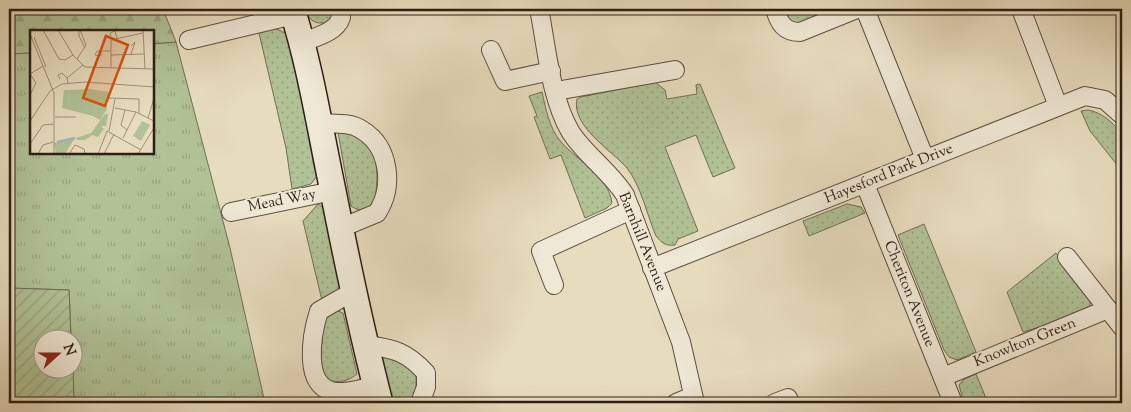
<svg xmlns="http://www.w3.org/2000/svg" width="1131" height="412" viewBox="0 0 1131 412" font-family="'Sorts Mill Goudy',serif">
<defs>
<pattern id="grass-dots" width="8" height="8" patternUnits="userSpaceOnUse" patternTransform="scale(1.25)"><rect width="8" height="8" fill="#b0c296"/><path d="M2 2h.1M6 6h.1" fill="none" stroke="#98a680" stroke-width="1.8" stroke-linecap="round"/></pattern>
<pattern id="forest-firs" width="22" height="20" patternUnits="userSpaceOnUse" patternTransform="scale(1.25)"><rect width="22" height="20" fill="#b0c296"/><path d="M5 1l3.5 6h-7zM16 11l3.5 6h-7z" fill="#98a680"/></pattern>
<pattern id="park-tufts" width="24" height="20" patternUnits="userSpaceOnUse" patternTransform="scale(1.25)"><rect width="24" height="20" fill="#b0c296"/><path d="M3 7l-1-3M5 7V3M7 7l1-3M15 17l-1-3M17 17v-4M19 17l1-3" fill="none" stroke="#98a680"/></pattern>
<pattern id="garden-furrows" width="10" height="10" patternUnits="userSpaceOnUse" patternTransform="scale(1.25)"><rect width="10" height="10" fill="#b0c296"/><path d="M-1 1l2-2M0 10L10 0M9 11l2-2" fill="none" stroke="#98a680"/></pattern>
</defs>
<rect width="100%" height="100%" fill="#e7dcbe"/>
<filter id="stains"><feTurbulence type="fractalNoise" baseFrequency=".004" numOctaves="4"/><feColorMatrix values="0 0 0 0 .2 0 0 0 0 .09 0 0 0 0 .02 0 0 0 .5 -.17"/></filter>
<radialGradient id="worn" r=".72"><stop offset=".6" stop-color="#630" stop-opacity="0"/><stop offset="1" stop-color="#630" stop-opacity=".3"/></radialGradient>
<g fill="url(#grass-dots)" stroke="#6f7056">
<path d="M305,9H337L336,19C321,25 311,26 305,9Z"/>
<polygon points="782,9 843,9 801,26 787,23"/>
<polygon points="272,27 290,35 320,172 311,184 292,189 286,148 259,33"/>
<path d="M655,82L665,90L667,99L697,94L696,85L700,84L735,168L713,177L696,135L665,147L698,231L678,239L675,245C665,246 662,243 656,236C647,215 641,186 627,168C611,150 571,126 577,99L581,97Z"/>
<path d="M542,92C546,109 549,128 561,142C577,160 609,177 612,203L607,208L585,218L561,155L550,159L534,117L537,116L529,96Z"/>
<path d="M1088,110C1101,112 1115,123 1121,135C1126,144 1122,162 1122,171L1090,131L1081,111Z"/>
<path d="M338,132C343,133 350,132 355,133C382,144 378,183 374,205C365,211 360,212 351,206Z"/>
<polygon points="318,204 328,211 340,287 324,309 303,221"/>
<polygon points="847,204 861,207 865,213 809,236 803,221"/>
<polygon points="924,224 976,352 957,360 949,357 944,350 898,235"/>
<path d="M1056,253L1089,295C1092,303 1090,307 1085,313L1023,332L1007,292Z"/>
<path d="M333,309L343,313L357,374C347,382 339,383 327,380L320,366L324,314Z"/>
<polygon points="391,355 405,363 416,375 416,392 411,403 386,403 379,357"/>
<polygon points="976,374 988,403 964,403 959,385 964,379"/>
</g>
<polygon fill="url(#forest-firs)" stroke="#6f7056" points="9,9 163,9 176,42 153,44 152,31 31,31 31,53 9,54"/>
<polygon fill="url(#park-tufts)" stroke="#6f7056" points="176,42 230,248 265,403 74,403 69,290 9,288 9,54 31,53 31,152 152,152 153,44"/>
<polygon fill="url(#garden-furrows)" stroke="#6f7056" points="9,288 69,290 71,339 42,340 42,370 72,370 73,363 74,403 9,403"/>
<g fill="none" stroke-linecap="round" stroke-linejoin="round">
<g stroke="#5c4e3f" stroke-width="20">
<g id="street">
<path d="M539,9C547,48 550,96 570,131C582,152 610,171 625,195L681,342L695,403"/>
<path d="M775,9C779,23 784,32 800,32L857,9"/>
<polyline points="865,9 925,159"/>
<polyline points="1021,9 1058,106"/>
<polyline points="189,40 294,15"/>
<path d="M303,42C318,36 345,30 341,9"/>
<polyline points="491,50 505,81 551,71"/>
<polyline points="556,91 675,70"/>
<path d="M321,123C335,124 350,122 362,130C390,147 394,187 377,213L341,228"/>
<polyline points="865,184 953,403"/>
<polyline points="231,212 333,191"/>
<polyline points="1067,257 1122,327"/>
<polyline points="652,268 1085,96 1105,100 1122,115"/>
<polyline points="554,285 541,251 631,210"/>
<path d="M354,291L319,311C312,333 301,390 337,392C350,393 363,388 375,386"/>
<path d="M367,345C395,349 407,352 426,373V387L420,403"/>
<polyline points="943,377 1108,309"/>
<polyline points="676,403 693,396"/>
<polyline points="775,403 788,398 790,403"/>
</g>
</g>
<g stroke="#2e1e15" stroke-width="28">
<path id="secondary" d="M292,9C311,69 320,130 333,191C347,262 362,333 380,403"/>
</g>
<use href="#street" stroke="#efe8d5" stroke-width="18"/>
<use href="#secondary" stroke="#efe8d5" stroke-width="25"/>
</g>
<g text-anchor="middle" dominant-baseline="central" stroke-width="4" stroke-linejoin="round" paint-order="stroke">
<g font-size="15" fill="#2e1e15" stroke="#efe8d5">
<text transform="translate(889 174) rotate(-22)">Hayesford Park Drive</text>
<text transform="translate(282 201) rotate(-11)">Mead Way</text>
<text transform="translate(642 242) rotate(68)">Barnhill Avenue</text>
<text transform="translate(909 294) rotate(68)">Cheriton Avenue</text>
<text transform="translate(1025 343) rotate(-22)">Knowlton Green</text>
</g>
</g>
<g transform="translate(30 30)">
<rect width="124" height="124" fill="#e7dcbe"/>
<path d="M59,59L54,73L39,74L40,60ZM75,84H78L76,96H71L74,99L68,107L62,105L55,110H47L46,108L61,103Z" fill="#b0c296"/>
<path d="M59,59L80,62L78,72L70,70L63,86L32,78L34,60H40L39,73H54ZM45,108L35,124H26L24,113Z" fill="#b0c296"/>
<path d="M70,70L76,72L77,79L70,90L63,86ZM112,91L120,95L111,111L103,106Z" fill="#b0c296"/>
<path fill="none" stroke="#9ab9ba" stroke-width="2.5" d="M27,112L45,108"/>
<path fill="none" stroke="#9d907a" stroke-width="1" d="M13,0L29,29L35,30L43,25M28,0L43,25L55,37L123,39M49,0V6L55,18M113,0L115,39M0,4L24,63V124M81,6L80,3L85,1L87,8M4,7L16,37M101,16L105,12L101,24M71,21V26L65,25L67,21H81M81,25L114,24M47,29L56,15L50,0M124,30V47M81,38V10L113,3M0,44L13,36M30,49L28,45L32,43L37,48M38,53L37,48L53,35M0,65L6,53L0,44M79,68L109,69V83M85,78L106,82L124,91M95,80L91,95L97,100M25,87H46M118,88L124,68M0,91L20,61L32,54L55,52L124,57M79,101L85,69M93,108L106,82M0,114L13,95L23,94M8,124L13,115L23,112M39,124L45,115L54,119L55,124M68,124L77,101L111,120M74,124L84,104M108,124L124,98"/>
<path fill="#d5530d" fill-opacity="0.15" stroke="#d5530d" stroke-width="2.5" d="M76,6L98,15L75,76L53,68Z"/>
<rect width="124" height="124" fill="none" stroke="#2e1e15" stroke-width="2.5"/>
</g>
<rect width="1131" height="412" fill="none" stroke="#e7dcbe" stroke-width="30"/>
<rect x="10" y="10" width="1111" height="392" fill="none" stroke="#2e1e15" stroke-width="2.5"/>
<rect x="15" y="15" width="1101" height="382" fill="none" stroke="#2e1e15"/>
<g transform="translate(58 354) rotate(69)"><circle r="24" fill="#efe8d5" stroke="#a29788"/>
<path d="M0-4L9 19L0 12L-9 19Z" fill="#8f2418"/>
<text y="-8" font-size="14" font-weight="bold" text-anchor="middle" fill="#2e1e15">N</text>
</g>
<rect width="100%" height="100%" filter="url(#stains)"/>
<rect width="100%" height="100%" fill="url(#worn)"/>
</svg>
